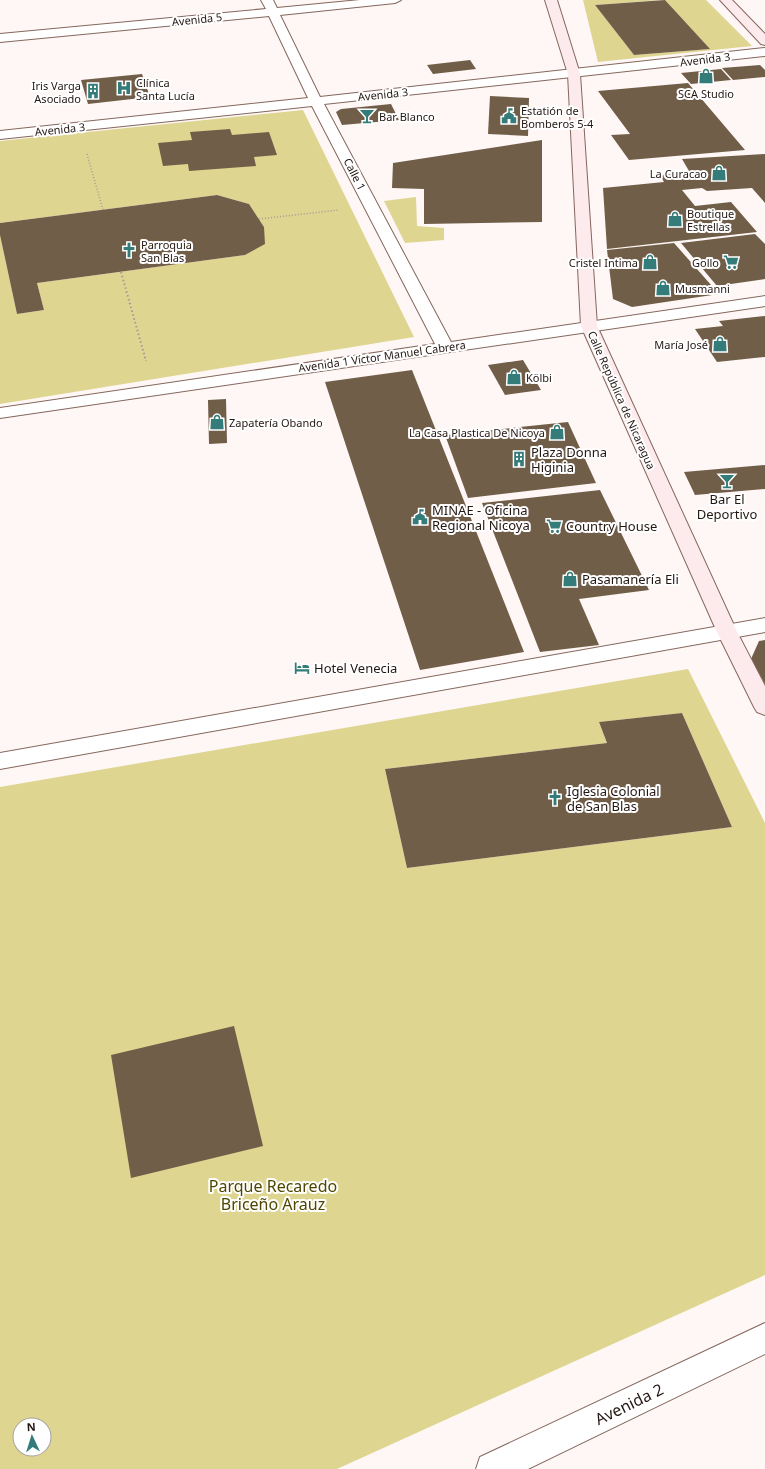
<svg xmlns="http://www.w3.org/2000/svg" width="765" height="1469" viewBox="0 0 765 1469" font-family="'Noto Sans',sans-serif">
<rect width="100%" height="100%" fill="#fef7f5"/>
<g fill="#ded591" fill-rule="evenodd">
<polygon points="583,0 661,0 595,5 634,55 709,49 665,0 706,0 752,46 598,62"/>
<polygon points="303,110 414,337 0,404 0,235 17,314 44,310 37,283 245,255 264,244 264,227 249,204 217,195 0,223 0,141"/>
<polygon points="416,197 417,226 444,228 444,240 405,243 384,201"/>
<path d="M688,669L765,823V1275L337,1469H0V787ZM682,713L732,827L407,868L385,769L607,743L599,722ZM20,1425H44V1449H20Z"/>
</g>
<g fill="#715e49">
<polygon points="665,0 710,49 634,55 595,5"/>
<polygon points="470,60 476,69 433,74 427,65"/>
<polygon points="760,65 765,70 765,77 733,80 722,68"/>
<polygon points="721,69 731,80 691,84 681,73"/>
<polygon points="142,74 150,97 88,104 81,80"/>
<polygon points="688,83 745,150 629,160 611,135 630,134 598,91"/>
<polygon points="490,96 529,98 528,136 488,134"/>
<polygon points="391,104 399,120 342,125 336,112 341,109"/>
<polygon points="230,129 232,135 269,132 277,155 254,157 256,166 189,171 188,164 163,166 158,143 192,140 190,132"/>
<polygon points="542,140 542,222 424,224 424,189 392,188 393,163"/>
<polygon points="765,154 765,203 752,188 707,191 702,188 682,190 695,206 731,202 757,232 607,249 603,188 664,182 660,175 674,174 673,172 689,171 682,159"/>
<polygon points="217,195 249,204 264,227 265,244 245,255 37,283 44,310 17,314 0,235 0,223"/>
<polygon points="755,234 765,244 765,279 717,286 681,243"/>
<polygon points="674,243 719,294 632,307 613,299 607,250"/>
<polygon points="765,316 765,357 717,362 695,329 723,326 719,321"/>
<polygon points="523,360 541,390 505,395 488,365"/>
<polygon points="412,370 524,652 420,670 325,382"/>
<polygon points="226,399 227,443 209,444 208,400"/>
<polygon points="568,422 596,483 468,498 445,435"/>
<polygon points="765,465 765,489 695,495 684,472"/>
<polygon points="600,490 649,590 579,599 599,645 540,652 482,503"/>
<polygon points="765,640 765,684 751,659 759,641"/>
<polygon points="682,713 732,827 407,868 385,769 607,743 599,722"/>
<polygon points="234,1026 263,1146 131,1178 111,1055"/>
</g>
<g fill="none" stroke-linecap="round" stroke-linejoin="round">
<g stroke="#84675d" stroke-width="2">
<g id="street">
<polygon points="261,0 273,0 277,8 360,0 401,0 395,3 280,15 320,97 765,48 765,56 324,104 451,342 765,296 765,306 0,418 0,408 435,344 312,106 0,139 0,131 308,98 269,16 0,42 0,34 266,9"/>
<polygon points="765,618 765,632 0,769 0,753"/>
<polygon points="765,1323 765,1354 528,1469 476,1469 480,1457"/>
</g>
</g>
<g stroke="#84675d" stroke-width="2">
<g id="secondary">
<polygon points="545,0 557,0 580,74 597,326 737,632 765,686 765,715 757,712 754,707 717,632 581,326 568,74"/>
<polygon points="720,0 732,0 765,34 765,45 761,44"/>
</g>
</g>
<g stroke="#a39a98" stroke-width="1.5" stroke-dasharray="1 2" stroke-linecap="butt">
<polyline points="87,154 103,210"/>
<polyline points="259,219 339,210"/>
</g>
<polyline stroke="#a39a98" stroke-width="2" stroke-dasharray="1.5 2.5" stroke-linecap="butt" points="121,272 146,361"/>
<use href="#street" fill="#fff" fill-rule="evenodd"/>
<use href="#secondary" fill="#fdeaec" fill-rule="evenodd"/>
</g>
<defs>
<g id="shop-bare" transform="scale(1.2)"><path d="M-5-2.5h2.3a2.7 3.5 0 0 1 5.4 0H5L5.5 6h-11ZM-1.5-2.5h3a1.5 2.3 0 0 0-3 0Z" fill="#337c79" stroke="#fff" stroke-width="2.5" paint-order="stroke"/></g>
<g id="hospital-bare" transform="scale(1.2)"><path d="M-5-5h3v3.5h4V-5h3V5h-3V1.5h-4V5h-3Z" fill="#337c79" stroke="#fff" stroke-width="2.5" paint-order="stroke"/></g>
<g id="building-bare" transform="scale(1.2)"><path d="M-4-6H4V6H1V3H-1V6H-4ZM-2.5-4.3h1.7v1.8h-1.7ZM.8-4.3h1.7v1.8H.8ZM-2.5-1h1.7V.8h-1.7ZM.8-1h1.7V.8H.8Z" fill="#337c79" stroke="#fff" stroke-width="2.5" paint-order="stroke"/></g>
<g id="bar-bare" transform="scale(1.2)"><path d="M-6-5H6L.8 .8V4.5H3.5V6h-7V4.5H-.8V.8Z" fill="#337c79" stroke="#fff" stroke-width="2.5" paint-order="stroke"/></g>
<g id="civic-bare" transform="scale(1.2)"><path d="M-.6-6.5H3V-4.5H.6V-3L4-1V1h2V6H-6V1h2V-1L-.6-3ZM-1.2 2.5V6h2.4V2.5Z" fill="#337c79" stroke="#fff" stroke-width="2.5" paint-order="stroke"/></g>
<g id="church-bare" transform="scale(1.2)"><path d="M-1.2-6h2.4v3.5h3.3v2.4h-3.3V6h-2.4V-.1h-3.3v-2.4h3.3Z" fill="#337c79" stroke="#fff" stroke-width="2.5" paint-order="stroke"/></g>
<g id="supermarket-bare" transform="scale(1.2)"><path d="M-6-5.5h2.5l.6 2H6L4.5 2H-2.5L-4.4-4H-6ZM-1.5 3.2a1.3 1.3 0 1 0 .1 0ZM3 3.2a1.3 1.3 0 1 0 .1 0Z" fill="#337c79" stroke="#fff" stroke-width="2.5" paint-order="stroke"/></g>
<g id="hotel-bare" transform="scale(1.2)"><path d="M-6-4.5h1.5V1H6V5H4.5V3h-9V5H-6ZM-4 0a1.8 1.8 0 1 1 3.6 0ZM.5 0V-2.5h3Q6-2.5 6 0Z" fill="#337c79" stroke="#fff" stroke-width="2.5" paint-order="stroke"/></g>
</defs>
<g fill-rule="evenodd">
<use href="#shop-bare" x="706" y="76"/>
<use href="#hospital-bare" x="124" y="88"/>
<use href="#building-bare" x="93" y="91"/>
<use href="#bar-bare" x="367" y="116"/>
<use href="#civic-bare" x="509" y="116"/>
<use href="#shop-bare" x="719" y="173"/>
<use href="#shop-bare" x="675" y="219"/>
<use href="#church-bare" x="129" y="250"/>
<use href="#shop-bare" x="650" y="262"/>
<use href="#supermarket-bare" x="731" y="262"/>
<use href="#shop-bare" x="663" y="288"/>
<use href="#shop-bare" x="720" y="344"/>
<use href="#shop-bare" x="514" y="377"/>
<use href="#shop-bare" x="217" y="422"/>
<use href="#shop-bare" x="557" y="432"/>
<use href="#building-bare" x="519" y="459"/>
<use href="#bar-bare" x="727" y="481"/>
<use href="#civic-bare" x="420" y="517"/>
<use href="#supermarket-bare" x="554" y="526"/>
<use href="#shop-bare" x="570" y="579"/>
<use href="#hotel-bare" x="302" y="668"/>
<use href="#church-bare" x="555" y="798"/>
</g>
<g text-anchor="middle" dominant-baseline="central" stroke-width="4" stroke-linejoin="round" paint-order="stroke">
<g font-size="11" fill="#231713" stroke="#fff">
<text transform="translate(197 19) rotate(-6)">Avenida 5</text>
<text transform="translate(705 59) rotate(-7)">Avenida 3</text>
<text transform="translate(383 94) rotate(-6)">Avenida 3</text>
<text transform="translate(60 129) rotate(-6)">Avenida 3</text>
<text transform="translate(355 174) rotate(63)">Calle 1</text>
<text transform="translate(382 356) rotate(-8)">Avenida 1 Víctor Manuel Cabrera</text>
<text transform="translate(622 400) rotate(66)">Calle República de Nicaragua</text>
</g>
<g font-size="11" fill="#231713" stroke="#fff" text-anchor="start">
<text x="136" y="82">Clínica<tspan x="136" dy="13">Santa Lucía</tspan></text>
<text x="81" y="85" text-anchor="end">Iris Varga<tspan x="81" dy="13">Asociado</tspan></text>
<text x="706" y="93" text-anchor="middle">SCA Studio</text>
<text x="521" y="110">Estatión de<tspan x="521" dy="13">Bomberos 5-4</tspan></text>
<text x="379" y="116">Bar Blanco</text>
<text x="707" y="173" text-anchor="end">La Curacao</text>
<text x="687" y="213">Boutique<tspan x="687" dy="13">Estrellas</tspan></text>
<text x="141" y="244">Parroquia<tspan x="141" dy="13">San Blas</tspan></text>
<text x="638" y="262" text-anchor="end">Cristel Intima</text>
<text x="719" y="262" text-anchor="end">Gollo</text>
<text x="675" y="288">Musmanni</text>
<text x="708" y="344" text-anchor="end">María José</text>
<text x="526" y="377">Kölbi</text>
<text x="229" y="422">Zapatería Obando</text>
<text x="545" y="432" text-anchor="end">La Casa Plastica De Nicoya</text>
</g>
<g font-size="13" fill="#231713" stroke="#fff" text-anchor="start">
<text x="531" y="452">Plaza Donna<tspan x="531" dy="15">Higinia</tspan></text>
<text x="727" y="499" text-anchor="middle">Bar El<tspan x="727" dy="15">Deportivo</tspan></text>
<text x="432" y="510">MINAE - Oficina<tspan x="432" dy="15">Regional Nicoya</tspan></text>
<text x="566" y="526">Country House</text>
<text x="582" y="579">Pasamanería Eli</text>
<text x="314" y="668">Hotel Venecia</text>
<text x="567" y="791">Iglesia Colonial<tspan x="567" dy="15">de San Blas</tspan></text>
</g>
<g font-size="16" fill="#4f4600" stroke="#fff">
<text x="273" y="1186">Parque Recaredo<tspan x="273" dy="18">Briceño Arauz</tspan></text>
</g>
<g font-size="16" fill="#231713" stroke="#fff">
<text transform="translate(629 1404) rotate(-26)">Avenida 2</text>
</g>
</g>
<g transform="translate(32 1437) rotate(356)"><circle r="19" fill="#ffffff" stroke="#a7a2a1"/>
<path d="M0-3L7 15L0 10L-7 15Z" fill="#337c79"/>
<text y="-6" font-size="11" font-weight="bold" text-anchor="middle" fill="#231713">N</text>
</g>
</svg>
